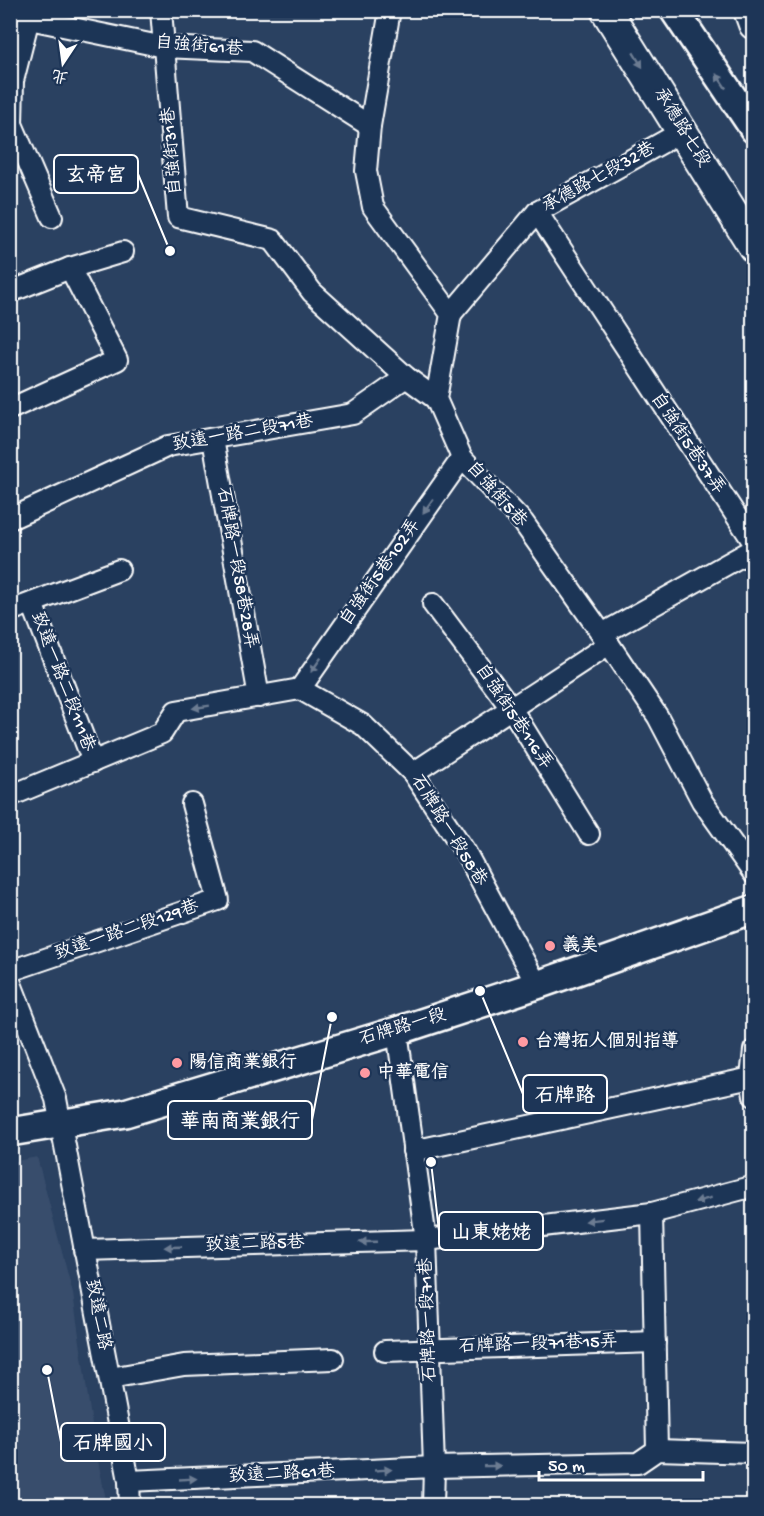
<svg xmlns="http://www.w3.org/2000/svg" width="764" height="1516" viewBox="0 0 764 1516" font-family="'Gochi Hand','LXGW WenKai TC',sans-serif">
<rect width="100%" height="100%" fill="#2a4161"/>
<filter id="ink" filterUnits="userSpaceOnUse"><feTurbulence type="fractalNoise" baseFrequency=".0167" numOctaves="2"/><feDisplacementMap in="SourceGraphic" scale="12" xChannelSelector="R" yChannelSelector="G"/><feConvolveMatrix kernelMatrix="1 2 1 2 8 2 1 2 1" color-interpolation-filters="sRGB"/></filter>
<g filter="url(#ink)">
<polygon fill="#394e6c" points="37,1157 73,1294 95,1446 107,1505 11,1505 11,1162"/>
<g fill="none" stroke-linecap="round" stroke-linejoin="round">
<g stroke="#fff" stroke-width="24">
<g id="street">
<polyline points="161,10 178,217 273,240 312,292 406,377 436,399"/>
<polyline points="390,10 370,126 366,171 373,207 451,314 436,399 462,458 523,522 609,644 658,717 702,801 754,874"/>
<polyline points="10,15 164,47 252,51 370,126"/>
<polyline points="29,18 13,81 12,124 52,217"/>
<polyline points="537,212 754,543"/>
<polyline points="10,292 70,268 123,252"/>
<polyline points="451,314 537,212 683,131"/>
<polyline points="10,409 117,360 70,268"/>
<polyline points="213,439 259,697"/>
<polyline points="10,519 168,446 353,414 406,377"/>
<polyline points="32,603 93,762"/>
<polyline points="433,604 511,708 589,834"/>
<polyline points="10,611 119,570"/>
<polyline points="602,634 754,549"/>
<polyline points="300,689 462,458"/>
<polyline points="413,773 609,644"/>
<polyline points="10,796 162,733 176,711 300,689 363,725 413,773 466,853 537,985"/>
<polyline points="10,971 218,900 192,804"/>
<polyline points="10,981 56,1099 129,1481 130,1506"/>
<polyline points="397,1031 426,1240 434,1467 433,1506"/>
<polyline points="754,1050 751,1078 754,1096"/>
<polyline points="413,1151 751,1078"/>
<polyline points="652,1213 657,1450"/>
<polyline points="84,1250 426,1240 652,1213 754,1186"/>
<polyline points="385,1351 655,1342"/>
<polyline points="110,1378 184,1365 333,1359"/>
<polyline points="129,1481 434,1467 638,1463 657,1450 754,1453"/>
</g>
</g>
<g stroke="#fff" stroke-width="32">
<g id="secondary">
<polyline points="674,10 754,129"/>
<polyline points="10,1132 125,1113 397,1031 537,985 754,909"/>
</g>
</g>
<g stroke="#fff" stroke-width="34">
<g id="primary">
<polyline points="606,10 754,247"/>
<polyline points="749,10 754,24"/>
</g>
</g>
<use href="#street" stroke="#1d3557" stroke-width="20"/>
<use href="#secondary" stroke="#1d3557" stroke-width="27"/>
<use href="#primary" stroke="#1d3557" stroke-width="30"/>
</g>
<defs><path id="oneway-solid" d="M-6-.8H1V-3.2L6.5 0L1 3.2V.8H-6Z" transform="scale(1.5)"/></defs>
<g fill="#6c7c92">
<use href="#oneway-solid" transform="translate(638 60) rotate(58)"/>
<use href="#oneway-solid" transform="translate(721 81) rotate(-124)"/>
<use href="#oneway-solid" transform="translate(428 506) rotate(125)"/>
<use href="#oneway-solid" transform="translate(316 665) rotate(125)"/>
<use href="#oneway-solid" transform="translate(201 707) rotate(171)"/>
<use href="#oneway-solid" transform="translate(703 1200) rotate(165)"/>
<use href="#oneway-solid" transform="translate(594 1220) rotate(173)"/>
<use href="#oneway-solid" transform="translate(368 1242) rotate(178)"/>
<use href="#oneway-solid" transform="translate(173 1247) rotate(178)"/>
<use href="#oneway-solid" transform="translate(492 1466) rotate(-1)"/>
<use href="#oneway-solid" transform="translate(383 1470) rotate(-3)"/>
<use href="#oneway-solid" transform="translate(188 1479) rotate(-3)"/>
</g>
</g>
<g fill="#ff9aa2" stroke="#1d3557" stroke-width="2">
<circle cx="550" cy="946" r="6"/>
<circle cx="523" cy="1042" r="6"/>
<circle cx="177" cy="1063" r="6"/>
<circle cx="365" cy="1073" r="6"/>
</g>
<g text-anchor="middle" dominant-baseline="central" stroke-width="5" stroke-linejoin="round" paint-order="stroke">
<g font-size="18" fill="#fff" stroke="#1d3557">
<text transform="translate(199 47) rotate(5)">自強街61巷</text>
<text transform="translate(681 128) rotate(58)">承德路七段</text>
<text transform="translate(173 151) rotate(-95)">自強街31巷</text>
<text transform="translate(599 178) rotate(-29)">承德路七段32巷</text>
<text transform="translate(243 434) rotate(-10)">致遠一路二段71巷</text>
<text transform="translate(687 444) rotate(56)">自強街5巷37弄</text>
<text transform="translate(496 495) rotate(48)">自強街5巷</text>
<text transform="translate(236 568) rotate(80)">石牌路一段58巷28弄</text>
<text transform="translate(381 573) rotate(-55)">自強街5巷102弄</text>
<text transform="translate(62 682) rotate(69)">致遠一路二段111巷</text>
<text transform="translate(513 717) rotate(56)">自強街5巷116弄</text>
<text transform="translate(448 831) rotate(58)">石牌路一段58巷</text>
<text transform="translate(127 931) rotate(-19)">致遠一路二段129巷</text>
<text transform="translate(403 1028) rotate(-17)">石牌路一段</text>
<text transform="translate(255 1245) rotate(-2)">致遠二路5巷</text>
<text transform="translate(97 1315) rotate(79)">致遠二路</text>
<text transform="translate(429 1320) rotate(-92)">石牌路一段71巷</text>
<text transform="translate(538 1345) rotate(-2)">石牌路一段71巷15弄</text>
<text transform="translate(282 1475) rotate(-3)">致遠二路61巷</text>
</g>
<g font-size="18" font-weight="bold" fill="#fff" stroke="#1d3557" text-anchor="start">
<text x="562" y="946">義美</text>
<text x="535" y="1042">台灣拓人個別指導</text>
<text x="189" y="1063">陽信商業銀行</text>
<text x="377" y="1073">中華電信</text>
</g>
</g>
<path fill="none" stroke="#fff" stroke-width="2" d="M170 251L138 174M480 991L523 1094M332 1017L312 1120M431 1162L439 1231M47 1370L61 1442"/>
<g fill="#fff" stroke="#1d3557" stroke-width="2">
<circle cx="170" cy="251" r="6"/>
<circle cx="480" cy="991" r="6"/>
<circle cx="332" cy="1017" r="6"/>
<circle cx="431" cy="1162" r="6"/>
<circle cx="47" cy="1370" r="6"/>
</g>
<g fill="#1d3557" stroke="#fff" stroke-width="2">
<rect x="54" y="155" width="84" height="38" rx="6"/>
<rect x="523" y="1075" width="84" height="38" rx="6"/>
<rect x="168" y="1101" width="144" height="38" rx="6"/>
<rect x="439" y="1212" width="104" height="38" rx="6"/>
<rect x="61" y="1423" width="104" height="38" rx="6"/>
</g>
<g font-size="20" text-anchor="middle" font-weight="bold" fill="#fff">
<text x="96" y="181">玄帝宮</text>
<text x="565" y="1101">石牌路</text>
<text x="240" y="1127">華南商業銀行</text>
<text x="491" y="1238">山東姥姥</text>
<text x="113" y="1449">石牌國小</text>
</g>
<rect width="764" height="1516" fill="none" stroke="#1d3557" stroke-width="36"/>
<rect x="18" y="18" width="728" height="1480" fill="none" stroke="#fff" stroke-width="2" filter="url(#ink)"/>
<g transform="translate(63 63) rotate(193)" stroke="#1d3557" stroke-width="4.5" paint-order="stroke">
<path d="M0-4.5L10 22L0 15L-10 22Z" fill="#ffffff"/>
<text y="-9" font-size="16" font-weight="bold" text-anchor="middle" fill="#ffffff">北</text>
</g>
<path d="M539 1471v9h164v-9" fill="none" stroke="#ffffff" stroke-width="3"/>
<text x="548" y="1471" font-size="18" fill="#ffffff" stroke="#1d3557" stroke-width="4.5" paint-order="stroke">50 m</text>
</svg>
